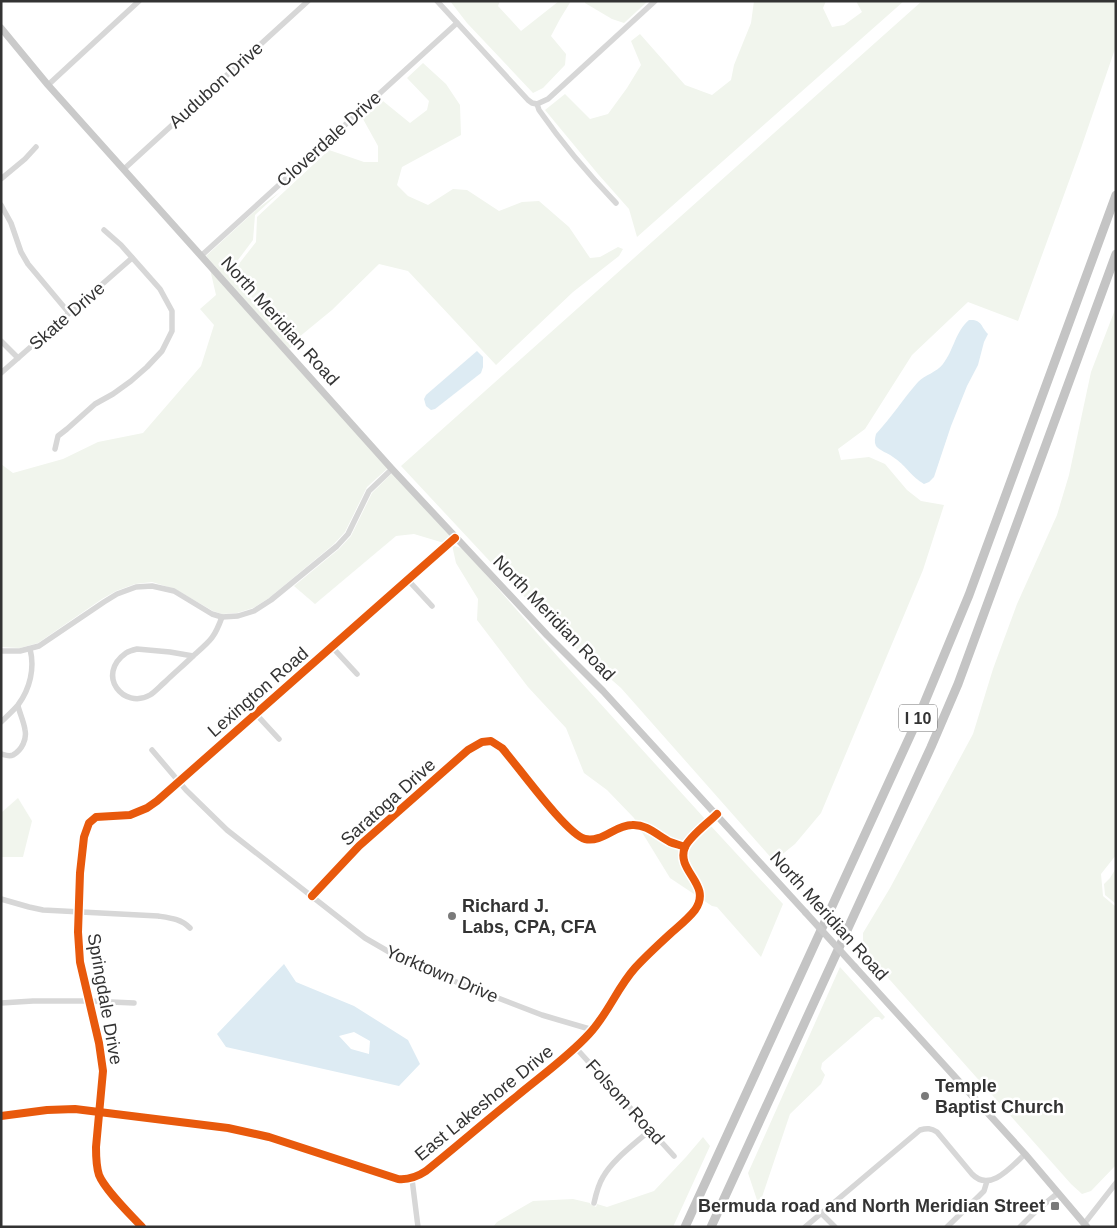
<svg xmlns="http://www.w3.org/2000/svg" width="1117" height="1228" viewBox="0 0 1117 1228" font-family="Arial,sans-serif">
<rect width="100%" height="100%" fill="#fff"/>
<g fill="#f1f5ed">
<polygon points="450,1 500,1 498,6 521,31 559,1 571,1 560,19 551,36 566,54 565,65 543,88 533,93 467,23"/>
<polygon points="585,1 648,1 624,23 612,19 585,3"/>
<polygon points="754,1 826,1 823,8 832,27 844,25 862,12 856,1 904,1 637,237 629,209 598,174 545,110 565,94 590,119 608,114 627,88 641,65 631,41 640,34 685,85 712,95 731,80 734,65 751,23"/>
<polygon points="922,1 1116,1 1116,46 1080,151 1018,321 968,302 912,355 865,429 838,449 841,460 869,457 885,464 907,490 921,501 944,505 923,570 821,813 795,844 774,861 621,688 573,646 498,570 401,466"/>
<polygon points="423,63 446,84 460,105 461,135 402,167 397,185 408,196 428,205 453,189 467,190 499,211 522,202 539,201 569,227 590,258 600,257 618,247 623,249 619,256 573,292 496,365 408,271 379,264 332,310 293,342 231,274 256,242 257,217 329,150 364,162 378,162 378,146 363,119 383,101 410,123 427,110 429,101 407,78"/>
<polygon points="280,192 255,215 253,240 229,272 229,275 291,344 294,344 289,349 206,256 257,209"/>
<polygon points="210,269 388,468 367,487 345,532 334,544 269,598 253,608 237,613 222,614 213,611 175,589 152,582 135,584 116,591 102,599 38,643 20,648 1,647 1,464 13,473 63,459 98,442 143,433 201,366 214,325 200,309 216,295"/>
<polygon points="1116,307 1116,855 1101,874 1103,896 1116,907 1116,1165 1091,1191 1082,1194 1071,1184 874,962 863,946 863,933 890,888 973,734 993,669 1017,604 1057,515 1069,475 1091,372"/>
<polygon points="392,473 451,537 444,543 414,534 396,536 315,604 294,586 339,549 351,536 372,493"/>
<polygon points="452,545 461,548 480,568 559,658 706,820 692,833 683,843 671,839 648,826 636,822 634,818 607,790 584,773 566,728 528,687 477,620 478,599 456,563"/>
<polygon points="18,798 32,821 23,857 1,857 1,813"/>
<path d="M710,825L783,904L761,957L717,907L712,906L703,900C705,879 681,867 688,848C692,839 703,831 710,825Z"/>
<path d="M640,829C655,834 667,844 681,849C679,872 696,878 697,896L670,878Z"/>
<polygon points="1116,868 1116,904 1105,895 1104,884 1110,878"/>
<polygon points="840,967 885,1017 882,1020 879,1017 875,1017 822,1063 821,1069 825,1075 821,1084 790,1114 759,1206 748,1173"/>
<polygon points="703,1137 710,1146 673,1227 493,1227 497,1222 533,1201 573,1199 590,1203 590,1204 596,1207 597,1204 607,1207 654,1191 686,1157"/>
</g>
<g fill="#ddebf3" fill-rule="evenodd">
<path d="M969,320C982,319 981,327 988,334L984,342L978,365L967,386L951,426L934,477L929,482L924,484C911,477 905,464 893,457C888,453 880,451 876,446C874,442 875,438 876,434C891,418 903,399 918,382C925,375 937,372 943,364C954,350 955,332 969,320Z"/>
<polygon points="477,351 483,357 483,367 481,373 435,409 431,410 426,406 424,399 426,395"/>
<path d="M284,964L296,982L354,1006L408,1040L420,1064L399,1086L226,1047L217,1034ZM354,1032L370,1041L369,1054L351,1049L339,1036Z"/>
</g>
<g fill="none" stroke-linecap="round" stroke-linejoin="round">
<g stroke="#d7d7d7" stroke-width="5.5">
<polyline points="437,1 528,100 532,103 537,104"/>
<polyline points="48,85 139,1"/>
<polyline points="537,104 548,99 655,1"/>
<path d="M537,104L539,110C562,143 588,174 616,203"/>
<polyline points="124,169 308,1"/>
<polyline points="1,179 25,159 36,147"/>
<polyline points="1,205 11,223 21,252 28,264 69,313"/>
<polyline points="202,255 457,23"/>
<polyline points="1,341 18,358"/>
<polyline points="1,373 132,258"/>
<polyline points="55,449 58,436 67,429 95,404 113,394 131,381 147,367 162,351 172,331 172,311 160,289 121,245 104,230"/>
<polyline points="408,580 432,606"/>
<polyline points="332,647 357,674"/>
<path d="M137,649L170,652L193,656C184,665 174,673 165,682C160,686 155,692 150,695C124,710 95,675 126,653C129,651 133,650 137,649Z"/>
<polyline points="1,651 20,651 39,646 104,602 117,594 136,587 152,586 174,591 212,614 222,617 238,616 254,611 271,600 337,546 348,534 369,491 392,469"/>
<path d="M193,656C210,641 214,639 222,617"/>
<polyline points="256,714 279,739"/>
<path d="M1,722C6,717 13,711 18,705C30,689 35,668 30,649"/>
<polyline points="152,750 186,790 227,830 365,938 403,960 446,978 542,1015 593,1030"/>
<path d="M1,754C5,755 9,757 13,755C22,750 27,739 25,730C24,722 20,714 18,706"/>
<path d="M312,896L359,846L468,750L482,742L491,741L502,748C517,765 567,835 585,839C602,843 615,825 632,825C647,824 658,836 670,842C675,844 680,845 685,847"/>
<path d="M1,899L29,907L43,910L158,916C171,918 181,919 190,928"/>
<polyline points="1,1003 33,1001 89,1001 134,1003"/>
<polyline points="575,1047 674,1156"/>
<path d="M1,1116L47,1110L75,1109L228,1128L269,1137L398,1179C409,1180 417,1177 426,1171C457,1146 487,1120 517,1096C541,1076 569,1056 589,1034C608,1014 617,988 635,968C646,956 658,945 670,934C679,926 688,919 695,910C713,884 675,871 685,847C690,836 708,823 717,814"/>
<polyline points="412,1179 418,1227"/>
<path d="M594,1203C596,1194 598,1185 603,1177C613,1159 635,1144 650,1130"/>
<polyline points="821,1213 835,1227"/>
<polyline points="1084,1224 1116,1183"/>
<path d="M142,1227C130,1214 105,1190 99,1175C96,1166 96,1156 96,1147L103,1071L99,1043L80,962L78,932L80,873L84,837L89,823L96,817L130,815L147,808L157,801L455,538"/>
<path d="M805,1227L920,1130C927,1128 931,1128 937,1132L972,1174C990,1193 1012,1166 1025,1154"/>
<polyline points="947,1227 979,1196 984,1191 987,1181"/>
<polyline points="1020,1227 1037,1210 1058,1193"/>
</g>
<g stroke="#cacaca" stroke-width="7">
<polyline points="1,28 48,85 392,469 547,635 603,691 806,913"/>
<polyline points="855,967 1025,1154 1087,1227"/>
</g>
<g stroke="#c4c4c4" stroke-width="9">
<polyline points="685,1227 916,723 969,595 1116,195"/>
<polyline points="711,1227 931,747 958,684 1116,254"/>
</g>
<polyline stroke="#cacaca" stroke-width="7" points="806,913 855,967"/>
<g stroke="#fff" stroke-width="11">
<g id="cycleway">
<path d="M312,896L359,846L468,750L482,742L491,741L502,748C517,765 567,835 585,839C602,843 615,825 632,825C647,824 658,836 670,842C675,844 680,845 685,847"/>
<path d="M1,1116L47,1110L75,1109L228,1128L269,1137L398,1179C409,1180 417,1177 426,1171C457,1146 487,1120 517,1096C541,1076 569,1056 589,1034C608,1014 617,988 635,968C646,956 658,945 670,934C679,926 688,919 695,910C713,884 675,871 685,847C690,836 708,823 717,814"/>
<path d="M142,1227C130,1214 105,1190 99,1175C96,1166 96,1156 96,1147L103,1071L99,1043L80,962L78,932L80,873L84,837L89,823L96,817L130,815L147,808L157,801L455,538"/>
</g>
</g>
<use href="#cycleway" stroke="#e8590c" stroke-width="8"/>
</g>
<g fill="#7a7a7a" stroke="#fff" stroke-width="2">
<circle cx="452" cy="916" r="5"/>
<circle cx="925" cy="1096" r="5"/>
<rect x="1050" y="1201" width="10" height="10" rx="2.5"/>
</g>
<g text-anchor="middle" dominant-baseline="central" stroke-width="5" stroke-linejoin="round" paint-order="stroke">
<rect fill="#fff" stroke="#707070" stroke-width="1" x="899" y="704.5" width="38" height="27" rx="4"/>
<g font-size="16" font-weight="bold" fill="#333">
<text x="918" y="718">I 10</text>
</g>
<g font-size="18" fill="#333" stroke="#fff">
<text transform="translate(216 85) rotate(-42)">Audubon Drive</text>
<text transform="translate(329 139) rotate(-42)">Cloverdale Drive</text>
<text transform="translate(67 316) rotate(-41)">Skate Drive</text>
<text transform="translate(280 321) rotate(48)">North Meridian Road</text>
<text transform="translate(554 618) rotate(46)">North Meridian Road</text>
<text transform="translate(258 692) rotate(-41)">Lexington Road</text>
<text transform="translate(388 802) rotate(-42)">Saratoga Drive</text>
<text transform="translate(829 916) rotate(48)">North Meridian Road</text>
<text transform="translate(442 974) rotate(23)">Yorktown Drive</text>
<text transform="translate(105 999) rotate(80)">Springdale Drive</text>
<text transform="translate(625 1102) rotate(48)">Folsom Road</text>
<text transform="translate(484 1103) rotate(-39)">East Lakeshore Drive</text>
</g>
<g font-size="18" font-weight="bold" fill="#333" stroke="#fff" text-anchor="start">
<text x="462" y="906">Richard J.<tspan x="462" dy="21">Labs, CPA, CFA</tspan></text>
<text x="935" y="1086">Temple<tspan x="935" dy="21">Baptist Church</tspan></text>
<text x="1045" y="1206" text-anchor="end">Bermuda road and North Meridian Street</text>
</g>
</g>
<rect width="1117" height="1228" fill="none" stroke="#333333" stroke-width="5"/>
</svg>
